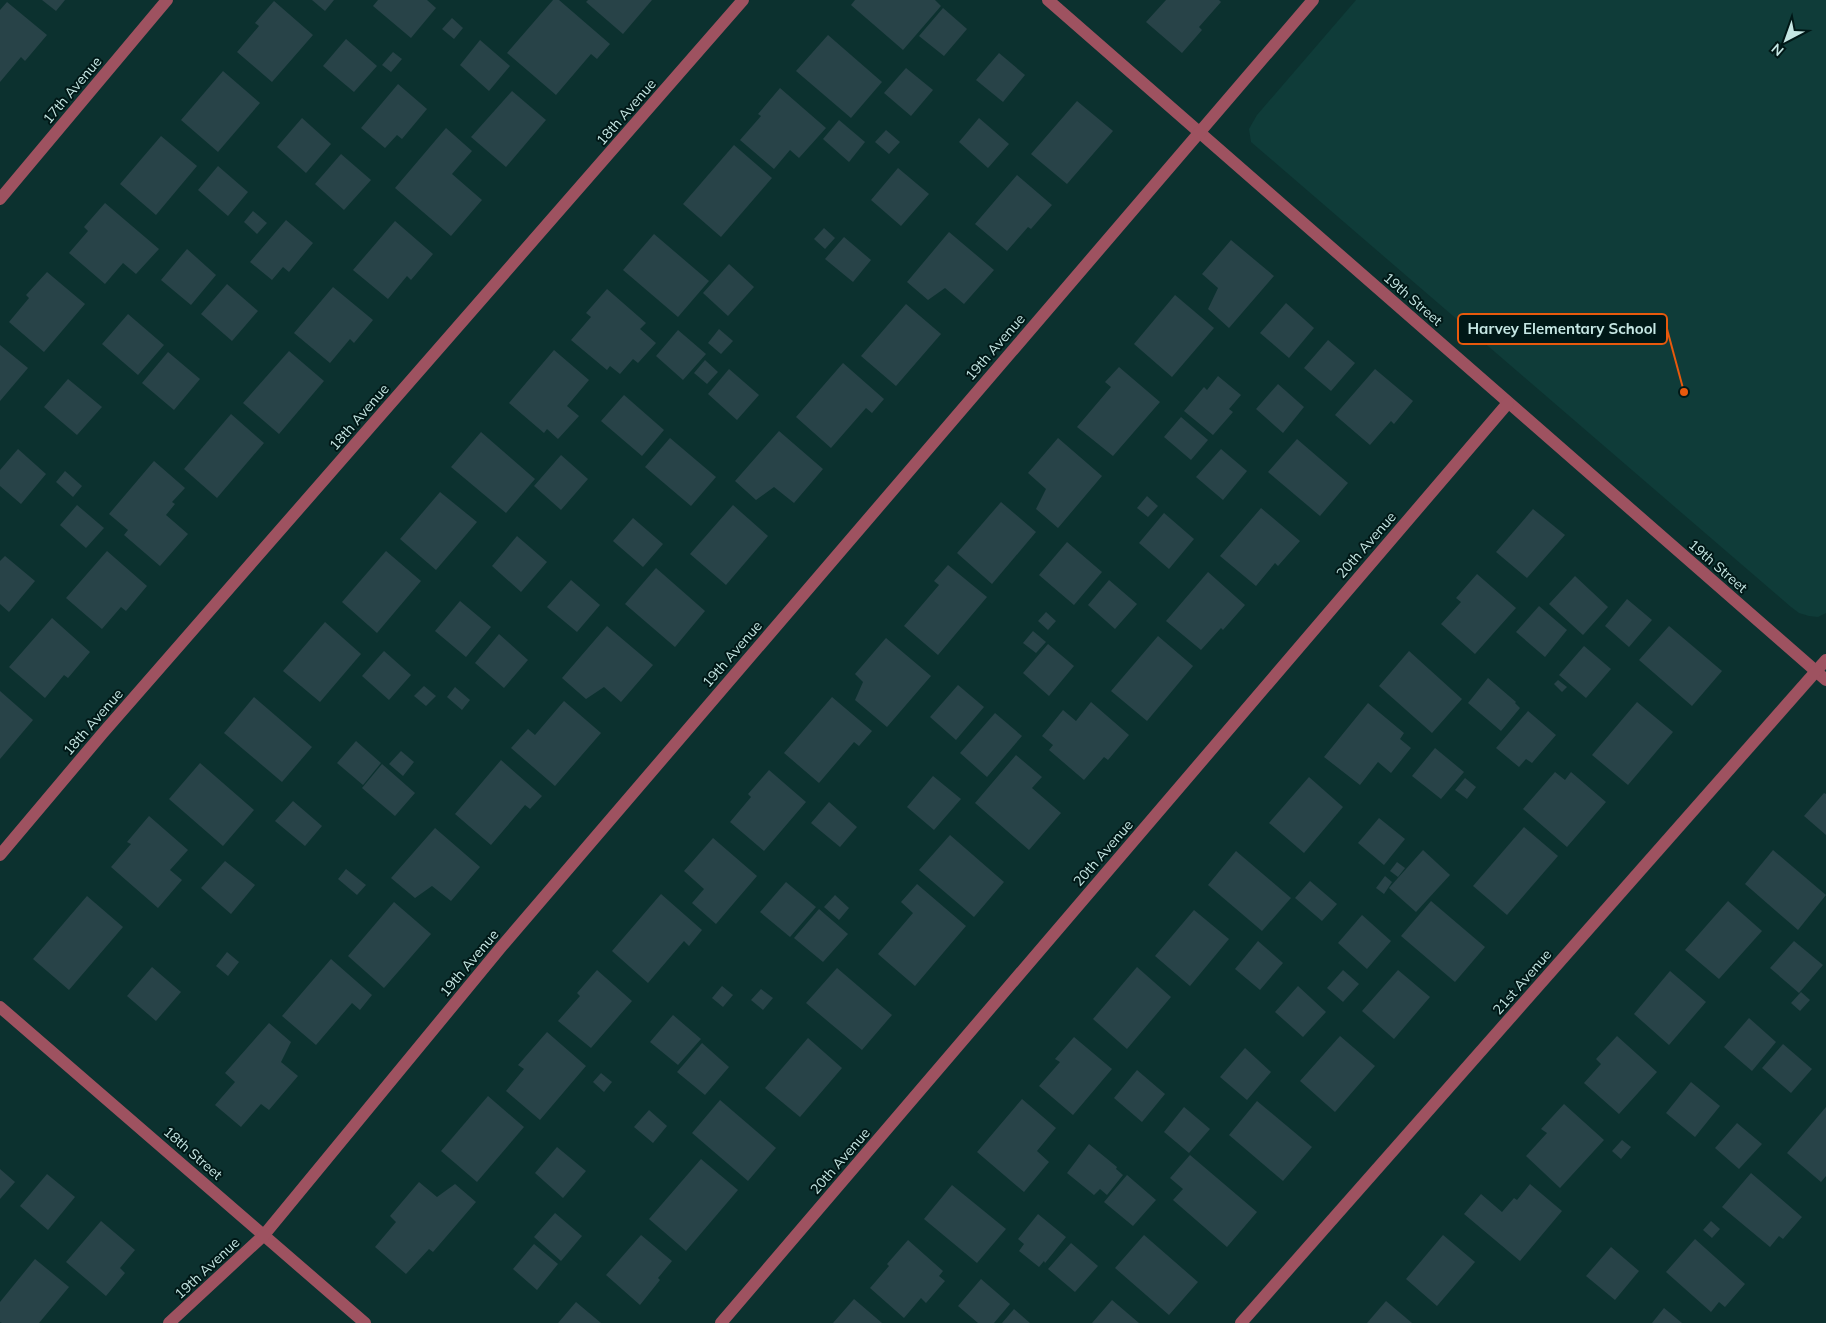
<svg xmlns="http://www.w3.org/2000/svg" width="1826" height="1323" viewBox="0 0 1826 1323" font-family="Mulish,sans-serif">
<rect width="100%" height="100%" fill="#0c312f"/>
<polygon fill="#0f3c39" points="1356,0 1826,0 1826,613 1818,617 1809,616 1799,613 1791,607 1251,142 1249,129 1257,115"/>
<g fill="#284348">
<polygon points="42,0 65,0 56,11"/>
<polygon points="312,0 334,0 325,11"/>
<polygon points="378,0 427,0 436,8 411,38 373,6"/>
<polygon points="553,0 559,0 610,44 597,59 591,54 556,95 507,53"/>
<polygon points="588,0 652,0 623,34 586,2"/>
<polygon points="855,0 935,0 941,6 903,50 851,5"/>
<polygon points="1166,0 1219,0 1221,2 1199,27 1202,30 1182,53 1146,22"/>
<polygon points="274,1 313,35 272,82 237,52 259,26 255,23"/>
<polygon points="7,2 47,35 25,61 21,57 0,82 0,10"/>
<polygon points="943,8 967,29 944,56 919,36"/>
<polygon points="452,18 463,28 454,39 442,29"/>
<polygon points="828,35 882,82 851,118 796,71"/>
<polygon points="346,39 377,66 354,92 323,66"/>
<polygon points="480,40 510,66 489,91 460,65"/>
<polygon points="393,52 402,59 391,72 382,65"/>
<polygon points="999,53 1025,75 1003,102 976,80"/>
<polygon points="906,68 933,90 911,116 884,93"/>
<polygon points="223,71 260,103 218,152 181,120"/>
<polygon points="398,84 427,109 402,139 397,135 385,148 361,128"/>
<polygon points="780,88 826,128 799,158 790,150 774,169 740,140 761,116 758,114"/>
<polygon points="512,91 546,120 506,167 471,137"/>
<polygon points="1077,101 1113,131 1067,184 1031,154"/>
<polygon points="302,118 331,144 306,173 277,147"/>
<polygon points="979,118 1009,144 988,168 959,142"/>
<polygon points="839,120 865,142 849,162 823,139"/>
<polygon points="446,128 472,151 452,174 482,200 451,236 395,188"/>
<polygon points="886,130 900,142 889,154 875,142"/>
<polygon points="161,136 197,166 156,215 120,184"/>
<polygon points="734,145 772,178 721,237 683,204"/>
<polygon points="341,154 371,180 344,210 315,184"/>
<polygon points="218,166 248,192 228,216 198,190"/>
<polygon points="898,168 929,194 901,226 871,200"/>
<polygon points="1017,175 1052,205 1031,229 1028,227 1007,251 975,224"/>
<polygon points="105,203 159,249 136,274 123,263 105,284 69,253 88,231 84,227"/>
<polygon points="253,211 267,223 257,234 244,222"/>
<polygon points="286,220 313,243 289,272 283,267 272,280 250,262"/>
<polygon points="395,221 433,254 411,280 407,276 388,299 353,270"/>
<polygon points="824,228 835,238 825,249 814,239"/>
<polygon points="949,232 994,270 964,304 945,288 928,300 907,282"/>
<polygon points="654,234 709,281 678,317 623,270"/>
<polygon points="844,237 871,260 853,282 825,259"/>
<polygon points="1231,240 1274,276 1229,328 1208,309 1218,288 1202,274"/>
<polygon points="187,249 216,275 191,305 161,280"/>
<polygon points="729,264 754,287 728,316 703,293"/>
<polygon points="47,272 85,304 44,352 9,322 29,298 26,295"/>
<polygon points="227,284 258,311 232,341 201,314"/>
<polygon points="333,287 373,320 354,343 350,339 330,363 294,333"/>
<polygon points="607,289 646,323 640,329 656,343 638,363 633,359 620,374 610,366 607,370 571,340 591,317 586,313"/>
<polygon points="1175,295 1214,328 1172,377 1134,344"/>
<polygon points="1286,303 1314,328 1289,358 1260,333"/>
<polygon points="906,304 941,334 896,386 861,356"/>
<polygon points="128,314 164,345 138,375 102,344"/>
<polygon points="719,329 733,341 721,354 708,343"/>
<polygon points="678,330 706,354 683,380 656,356"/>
<polygon points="1328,340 1355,363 1331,391 1304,368"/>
<polygon points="0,345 28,368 0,401"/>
<polygon points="554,350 589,380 567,406 579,416 558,439 547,429 544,433 509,403"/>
<polygon points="289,351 324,381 279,434 243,403"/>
<polygon points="168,352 200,379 174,410 142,383"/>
<polygon points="705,360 718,372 707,384 694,373"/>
<polygon points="843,363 884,399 872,413 866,408 831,448 796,417"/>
<polygon points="1119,367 1160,402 1113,456 1077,427 1111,387 1105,382"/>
<polygon points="729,369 759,395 737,420 708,394"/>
<polygon points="1375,369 1413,401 1394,424 1391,421 1370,445 1335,415"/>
<polygon points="1218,376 1241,395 1229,409 1233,412 1213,435 1184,411 1204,387 1207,390"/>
<polygon points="68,379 102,407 77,435 44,407"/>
<polygon points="1278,384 1304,407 1283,433 1256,409"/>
<polygon points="624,395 664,430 642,456 601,421"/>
<polygon points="231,414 264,443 217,498 184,469"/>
<polygon points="1181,417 1208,440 1191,460 1164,437"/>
<polygon points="779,431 823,469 794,503 774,487 756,500 735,481"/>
<polygon points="481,432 535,479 506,513 451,467"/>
<polygon points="670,438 716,477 691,506 645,467"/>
<polygon points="1058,438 1102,476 1058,528 1036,509 1046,489 1028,473"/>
<polygon points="1297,439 1348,483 1320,516 1268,472"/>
<polygon points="18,449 46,474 21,504 0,486 0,470"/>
<polygon points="1221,449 1247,471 1223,500 1196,477"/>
<polygon points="561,455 588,479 561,510 534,486"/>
<polygon points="154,461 185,488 172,502 175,504 166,515 188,534 160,566 124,535 128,530 109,514"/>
<polygon points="65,471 82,486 73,497 56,482"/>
<polygon points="440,492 477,522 436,570 400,539"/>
<polygon points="1147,496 1158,506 1148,517 1137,508"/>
<polygon points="1001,502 1036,532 992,584 957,553"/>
<polygon points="77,505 104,528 86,548 60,525"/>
<polygon points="733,505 768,536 726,585 690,554"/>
<polygon points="1261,508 1300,541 1278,566 1275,563 1256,586 1220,556"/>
<polygon points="1533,509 1565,535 1527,578 1496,552"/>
<polygon points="1164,513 1194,539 1169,569 1139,543"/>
<polygon points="633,518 663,544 643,567 613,541"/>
<polygon points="517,536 547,562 521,592 492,566"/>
<polygon points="1067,542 1102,572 1074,605 1039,575"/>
<polygon points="107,551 147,586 126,611 121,607 102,629 66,598"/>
<polygon points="386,551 421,581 377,633 342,602"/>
<polygon points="5,556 35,581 9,612 0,604 0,561"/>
<polygon points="948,565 987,597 938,655 904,626 939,585 934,581"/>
<polygon points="656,568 705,611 675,647 625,604"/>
<polygon points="1208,572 1245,605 1223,630 1221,628 1201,650 1166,621"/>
<polygon points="1477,574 1516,608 1475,654 1441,624 1461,602 1456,598"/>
<polygon points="1575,576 1608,607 1583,635 1549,604"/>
<polygon points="571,580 600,605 577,632 547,607"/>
<polygon points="1109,580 1137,604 1115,629 1088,605"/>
<polygon points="1627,599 1652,620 1629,647 1605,626"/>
<polygon points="460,601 491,627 466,657 435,631"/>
<polygon points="1539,606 1567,630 1545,657 1516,632"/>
<polygon points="1046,612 1056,621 1048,630 1038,621"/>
<polygon points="52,618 90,652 68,678 64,675 45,698 9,667"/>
<polygon points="325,622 361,654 320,702 283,671"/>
<polygon points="607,626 653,665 621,702 604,687 586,699 562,678"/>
<polygon points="1669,626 1722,671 1692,706 1639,660"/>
<polygon points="1033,631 1046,642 1036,653 1023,643"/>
<polygon points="499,634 528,660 504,688 475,663"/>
<polygon points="1158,636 1193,666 1147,721 1111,691"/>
<polygon points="886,638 931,676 887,727 855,700 863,682 855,674"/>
<polygon points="1048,644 1074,666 1049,696 1023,673"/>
<polygon points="1584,646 1611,669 1586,698 1559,675"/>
<polygon points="384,651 411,675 389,700 362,676"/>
<polygon points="1409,651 1462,699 1432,733 1379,686"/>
<polygon points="1488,678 1516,702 1515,703 1520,708 1501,731 1468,703"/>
<polygon points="1558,680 1567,687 1562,692 1554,684"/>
<polygon points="958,685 984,707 956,740 930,717"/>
<polygon points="424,686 436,696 426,706 414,696"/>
<polygon points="455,687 470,700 462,710 447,697"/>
<polygon points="0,691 33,720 0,759"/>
<polygon points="254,697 312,747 282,782 224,733"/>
<polygon points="832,697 872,731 859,746 854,742 819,783 784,753"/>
<polygon points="564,701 601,733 555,786 511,748 528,729 535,735"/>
<polygon points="1091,702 1129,735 1108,760 1104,757 1084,780 1049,750 1053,745 1042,736 1063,710 1076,721"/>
<polygon points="1637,702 1673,732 1628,785 1592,755"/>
<polygon points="1368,703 1404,733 1400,739 1411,748 1391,773 1378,762 1360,785 1324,757"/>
<polygon points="1528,711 1556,735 1532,763 1526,759 1519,767 1496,748"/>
<polygon points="995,713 1022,736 987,777 960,753"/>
<polygon points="356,741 381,763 363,785 337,763"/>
<polygon points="1435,748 1464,772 1441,799 1412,776"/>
<polygon points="401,751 414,762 403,776 389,764"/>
<polygon points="1016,755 1042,777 1032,788 1061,813 1029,850 975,803"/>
<polygon points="501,760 542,796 530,809 525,805 491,845 455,814"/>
<polygon points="200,763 254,810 223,846 169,799"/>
<polygon points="382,764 415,793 395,816 362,788"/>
<polygon points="769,770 806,802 764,851 730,822 751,797 748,794"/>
<polygon points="1555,772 1565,780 1571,772 1606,802 1567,847 1523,809"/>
<polygon points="933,776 961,799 934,830 907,807"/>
<polygon points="1309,777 1343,807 1304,853 1269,823"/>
<polygon points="1465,778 1476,787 1467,799 1455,790"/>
<polygon points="1824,793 1826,794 1826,835 1804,816"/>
<polygon points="293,801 322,826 305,846 275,821"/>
<polygon points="829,802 857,827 840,847 811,823"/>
<polygon points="149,816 188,850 170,870 182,880 158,908 111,867 131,844 127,842"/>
<polygon points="1379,818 1405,839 1384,865 1358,843"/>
<polygon points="1524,827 1558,856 1507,915 1473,886"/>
<polygon points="435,828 480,867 451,901 432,886 415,898 391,878"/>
<polygon points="950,835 1004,882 974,917 919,870"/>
<polygon points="713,838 757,876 716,924 692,903 704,889 684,871"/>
<polygon points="1423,850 1450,875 1416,912 1389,888"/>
<polygon points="1773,850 1826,895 1798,930 1745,884"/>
<polygon points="1236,851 1291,898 1262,931 1208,885"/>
<polygon points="225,861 255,885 231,914 201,888"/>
<polygon points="1397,862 1405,868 1398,877 1390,871"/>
<polygon points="346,869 366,885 357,895 338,879"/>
<polygon points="1385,876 1392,882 1384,894 1376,888"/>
<polygon points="1310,881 1337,904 1322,921 1295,898"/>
<polygon points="786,882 816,907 790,937 760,912"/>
<polygon points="917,884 966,926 915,986 878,954 913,913 901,902"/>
<polygon points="661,894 702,930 689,946 684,941 648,983 612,951"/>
<polygon points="835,895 849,908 839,920 824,907"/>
<polygon points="87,896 123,927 69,990 33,959"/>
<polygon points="1431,901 1485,947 1455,982 1401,936"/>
<polygon points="1728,901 1762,931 1719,979 1685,950"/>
<polygon points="394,902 431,934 384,988 348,956"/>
<polygon points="819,909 848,934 823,962 794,938"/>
<polygon points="1194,910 1229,939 1190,986 1155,956"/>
<polygon points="1362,915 1391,941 1367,969 1338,943"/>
<polygon points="1258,941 1283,963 1260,990 1235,969"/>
<polygon points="1794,941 1823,965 1799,993 1770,968"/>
<polygon points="227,952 239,962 228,976 216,966"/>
<polygon points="331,959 372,995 360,1010 352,1003 316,1045 282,1016"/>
<polygon points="152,967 181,992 156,1021 127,996"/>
<polygon points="1137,967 1171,997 1127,1049 1093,1019"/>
<polygon points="837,968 892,1015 862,1050 806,1003"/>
<polygon points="597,970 632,1001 591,1048 558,1021 580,996 577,993"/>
<polygon points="1343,970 1359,984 1343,1002 1327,988"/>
<polygon points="1398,970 1430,997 1394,1039 1362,1011"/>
<polygon points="1670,971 1706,1002 1669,1045 1634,1014"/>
<polygon points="722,986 733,995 723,1007 712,998"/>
<polygon points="1298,986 1326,1012 1303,1037 1275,1012"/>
<polygon points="761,989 773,998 763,1010 751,1000"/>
<polygon points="1801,992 1810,1000 1800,1011 1791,1003"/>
<polygon points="673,1015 701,1039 678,1065 650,1042"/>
<polygon points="1749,1018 1776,1042 1752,1071 1724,1047"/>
<polygon points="269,1023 291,1042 281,1062 298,1076 269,1110 261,1104 241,1127 215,1105 235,1082 225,1073"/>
<polygon points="547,1032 586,1066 540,1120 506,1091 524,1069 518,1065"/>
<polygon points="1340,1036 1375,1066 1335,1112 1300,1081"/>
<polygon points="1617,1036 1657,1072 1619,1114 1584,1083 1601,1064 1596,1059"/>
<polygon points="1074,1037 1112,1069 1073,1115 1039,1086 1060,1062 1055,1059"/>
<polygon points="808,1038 842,1068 800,1117 765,1088"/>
<polygon points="702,1043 729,1067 705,1095 677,1072"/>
<polygon points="1783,1044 1812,1069 1791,1093 1762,1068"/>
<polygon points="1245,1048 1271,1072 1247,1100 1220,1077"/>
<polygon points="1137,1070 1165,1094 1142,1122 1114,1098"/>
<polygon points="601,1073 612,1082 604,1092 593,1082"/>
<polygon points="1691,1082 1720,1106 1695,1137 1666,1113"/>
<polygon points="488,1096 524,1127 477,1182 441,1151"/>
<polygon points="1022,1099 1056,1128 1037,1151 1049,1162 1024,1192 977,1152"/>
<polygon points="720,1100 776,1148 748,1181 692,1133"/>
<polygon points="1257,1101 1312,1147 1283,1181 1229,1135"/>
<polygon points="1564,1104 1604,1140 1560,1188 1526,1156 1547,1133 1541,1129"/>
<polygon points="1184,1107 1210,1129 1189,1153 1164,1132"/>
<polygon points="1826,1107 1826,1176 1821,1182 1787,1153"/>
<polygon points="649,1110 667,1126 653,1143 634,1127"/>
<polygon points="1737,1123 1762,1144 1739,1169 1715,1148"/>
<polygon points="1622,1140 1631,1147 1621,1159 1612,1151"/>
<polygon points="1089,1144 1117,1167 1116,1169 1123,1175 1107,1195 1100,1189 1094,1195 1067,1173"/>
<polygon points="557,1147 586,1171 563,1198 535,1173"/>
<polygon points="1190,1155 1257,1212 1227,1247 1173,1200 1183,1189 1170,1178"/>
<polygon points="701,1159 738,1190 686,1251 649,1219"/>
<polygon points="0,1169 15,1182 0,1199"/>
<polygon points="1751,1173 1802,1217 1783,1239 1779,1236 1770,1247 1722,1207"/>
<polygon points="47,1174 75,1197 48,1230 20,1206"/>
<polygon points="1127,1175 1156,1200 1133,1226 1104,1202"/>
<polygon points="419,1182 437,1197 455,1184 476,1202 433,1252 429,1249 406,1274 375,1247 396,1222 390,1216"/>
<polygon points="1530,1184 1562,1211 1520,1261 1464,1214 1481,1194 1502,1212 1514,1198 1517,1200"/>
<polygon points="952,1185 1006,1229 977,1263 924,1219"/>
<polygon points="555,1213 582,1236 561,1261 534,1237"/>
<polygon points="1038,1214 1066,1237 1045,1263 1044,1261 1039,1267 1019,1251 1024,1244 1018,1239"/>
<polygon points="101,1221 135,1250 120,1268 125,1273 106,1296 66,1262"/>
<polygon points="1711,1221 1720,1229 1712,1238 1703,1230"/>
<polygon points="641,1235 672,1261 658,1278 660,1280 640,1305 606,1275"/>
<polygon points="1144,1235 1198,1282 1169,1315 1115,1268"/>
<polygon points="1443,1235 1475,1262 1437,1306 1406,1279"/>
<polygon points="1695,1239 1745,1284 1725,1307 1719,1302 1711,1312 1666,1272"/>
<polygon points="908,1240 943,1271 939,1276 945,1281 926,1303 921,1298 904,1318 870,1288 889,1266 887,1264"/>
<polygon points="1071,1243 1098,1266 1075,1292 1048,1269"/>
<polygon points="534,1244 558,1264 537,1290 513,1269"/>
<polygon points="1611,1247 1639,1271 1615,1300 1586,1276"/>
<polygon points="35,1259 69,1287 39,1323 2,1323 0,1322 0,1302"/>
<polygon points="981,1279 1010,1304 994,1323 978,1323 958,1306"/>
<polygon points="854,1299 882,1323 833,1323"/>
<polygon points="1112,1300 1139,1323 1092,1323"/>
<polygon points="1386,1301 1412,1323 1367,1323"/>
<polygon points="576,1302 601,1323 558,1323"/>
<polygon points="1664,1308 1682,1323 1652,1323"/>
<polygon points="1014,1309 1030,1323 1002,1323"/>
</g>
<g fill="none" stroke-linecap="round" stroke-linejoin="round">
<g stroke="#9e5260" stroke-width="12">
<polyline points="1048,0 1826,680"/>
<polyline points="0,199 167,0"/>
<polyline points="0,855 102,734 743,0"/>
<polyline points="0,1007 365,1323"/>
<polyline points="169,1323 264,1235 502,946 1313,0"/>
<polyline points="721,1323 1508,403"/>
<polyline points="1241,1323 1826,660"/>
</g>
</g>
<g text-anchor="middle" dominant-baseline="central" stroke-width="4" stroke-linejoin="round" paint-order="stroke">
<g font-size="14" fill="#c5e6e3" stroke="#001817">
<text transform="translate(72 90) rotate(-50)">17th Avenue</text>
<text transform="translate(626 112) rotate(-49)">18th Avenue</text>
<text transform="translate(1413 299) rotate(41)">19th Street</text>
<text transform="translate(995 347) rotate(-49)">19th Avenue</text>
<text transform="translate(359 417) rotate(-49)">18th Avenue</text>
<text transform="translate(1366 545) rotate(-49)">20th Avenue</text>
<text transform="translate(1718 566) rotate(41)">19th Street</text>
<text transform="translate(732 654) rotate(-49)">19th Avenue</text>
<text transform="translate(93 722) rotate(-49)">18th Avenue</text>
<text transform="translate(1103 853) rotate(-49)">20th Avenue</text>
<text transform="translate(469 963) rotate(-50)">19th Avenue</text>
<text transform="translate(1522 982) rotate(-49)">21st Avenue</text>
<text transform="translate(193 1153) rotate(41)">18th Street</text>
<text transform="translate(840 1161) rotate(-49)">20th Avenue</text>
<text transform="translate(207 1268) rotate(-43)">19th Avenue</text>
</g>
</g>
<path fill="none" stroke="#e8590c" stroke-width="2" d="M1684 392L1667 329"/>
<circle fill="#e8590c" stroke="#001817" stroke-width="2" cx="1684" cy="392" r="5"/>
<rect fill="#001817" stroke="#e8590c" stroke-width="2" x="1458" y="314" width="209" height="30" rx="5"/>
<g font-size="15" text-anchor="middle" font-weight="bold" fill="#c5e6e3">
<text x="1562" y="334">Harvey Elementary School</text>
</g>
<g transform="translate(1786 40) rotate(221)" stroke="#001817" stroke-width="4" paint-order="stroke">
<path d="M0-4L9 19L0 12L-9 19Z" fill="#c5e6e3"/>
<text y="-8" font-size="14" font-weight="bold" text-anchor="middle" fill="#c5e6e3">N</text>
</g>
</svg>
